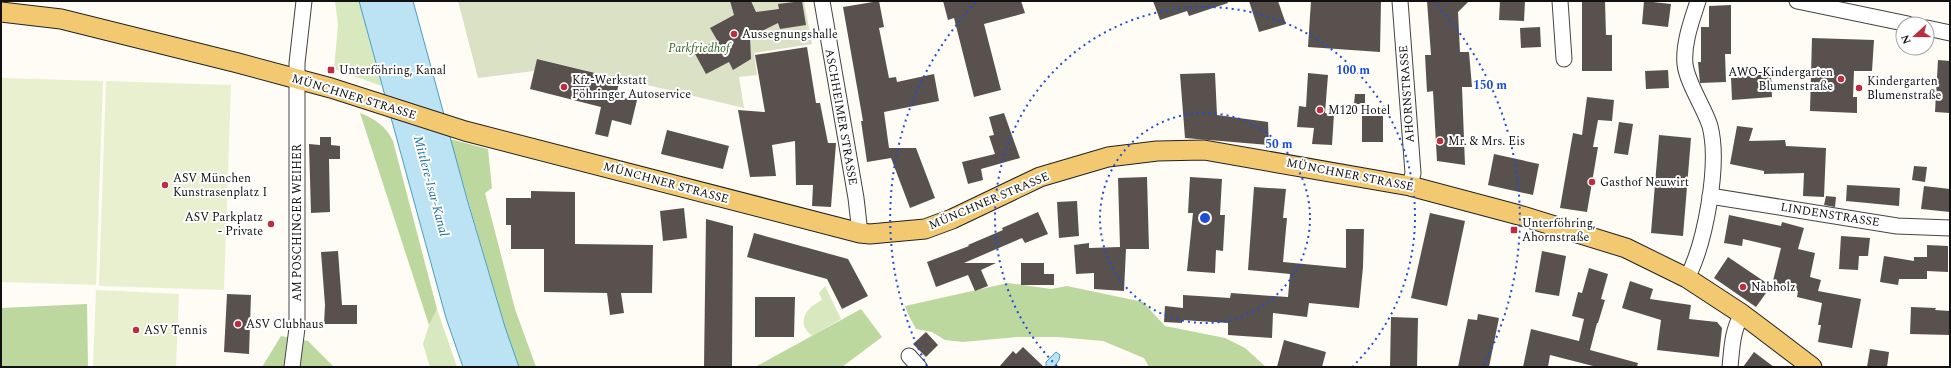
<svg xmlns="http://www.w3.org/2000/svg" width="1951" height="368" viewBox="0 0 1951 368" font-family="Spectral,serif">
<rect width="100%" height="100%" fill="#fefcf5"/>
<g fill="#d8e8bf">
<polygon points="335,1 359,1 382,86 334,69 338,25"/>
<path d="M825,286L841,319L812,336C795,322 807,307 822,300L819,293Z"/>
<polygon points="437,309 457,367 430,367 423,344 429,325"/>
</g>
<g fill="#bdd89f">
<path d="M360,113C375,119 386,126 393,141L437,309L429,325Z"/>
<polygon points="450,139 488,149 492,188 485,193 515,309 536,367 519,367 505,327"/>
<polygon points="1008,283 1051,289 1067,286 1143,302 1165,326 1225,338 1245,348 1266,367 1149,367 1144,358 1103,341 1057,337 1017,337 963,342 945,340 932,332 916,329 908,314 905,306"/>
<polygon points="87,304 88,367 1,367 1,308"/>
<polygon points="861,309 882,337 842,367 755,367"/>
<polygon points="281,336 308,341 334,367 262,367"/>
</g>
<polygon fill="#dae1c5" points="458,1 804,1 812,44 754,53 757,75 739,77 744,108 538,59 534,71 478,78"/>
<g fill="#e8f0d0">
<polygon points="1,78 103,81 96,285 1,282"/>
<polygon points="106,81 231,85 224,290 99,286"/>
<polygon points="96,290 179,294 176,367 93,367"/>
</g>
<g fill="#bbe3f4" stroke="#469ec7">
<polygon points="359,1 413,1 467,199 505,327 519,367 463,367 446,318"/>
<polygon points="1056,352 1060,355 1059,360 1054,367 1046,367 1046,362"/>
</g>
<g fill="#59514d">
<polygon points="730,1 751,1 756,12 779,9 778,4 802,1 806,25 780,29 778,23 750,37 751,59 733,70 729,62 706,74 694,52 717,40 710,28 734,15"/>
<polygon points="879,1 884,27 879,28 889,78 896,77 897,82 934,74 939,101 884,112 889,148 916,148 935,198 910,208 891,158 867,162 861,121 863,121 843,7"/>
<polygon points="943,1 1021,1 1025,13 984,24 1001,90 974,97 954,18 948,20"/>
<polygon points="1153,1 1227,1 1228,3 1189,16 1187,11 1160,20"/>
<polygon points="1249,1 1278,1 1286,24 1259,32"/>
<polygon points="1311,1 1381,1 1380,52 1308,47"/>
<polygon points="1427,1 1469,1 1458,12 1460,52 1469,52 1472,87 1462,87 1465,165 1437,161 1433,91 1427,92 1425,55 1431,55"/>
<polygon points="1500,1 1525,1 1524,21 1499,20"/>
<polygon points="1582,1 1605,1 1606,35 1612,35 1612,71 1582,71"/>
<polygon points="1644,1 1671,4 1668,27 1642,24"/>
<polygon points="1731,5 1731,54 1725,54 1726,82 1700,83 1698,62 1701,62 1701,27 1709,27 1709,6"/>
<polygon points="1540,27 1541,47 1521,48 1520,28"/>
<polygon points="1812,38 1874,40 1872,71 1854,71 1853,97 1857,97 1857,113 1810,111"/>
<polygon points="807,47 816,103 820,103 828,143 836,143 831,207 812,206 813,185 796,185 795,141 772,145 776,176 750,177 738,110 765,112 755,55"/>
<polygon points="537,59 620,79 616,96 637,100 631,125 612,120 608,137 595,134 601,107 530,89"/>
<polygon points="1938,60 1950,61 1950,113 1935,112"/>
<polygon points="1668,70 1669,88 1646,89 1645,71"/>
<polygon points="1215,73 1217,115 1268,122 1269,145 1185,138 1180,74"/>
<polygon points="1308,73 1328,75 1325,113 1334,114 1332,145 1312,144 1314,128 1297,127 1299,106 1306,107"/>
<polygon points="1771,74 1772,97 1732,100 1731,77"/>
<polygon points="1355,94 1365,94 1365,104 1354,104"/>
<polygon points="1587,97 1614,100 1612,121 1598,120 1593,147 1598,147 1587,212 1560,208 1573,133 1582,135"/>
<polygon points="1004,113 1020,158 981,169 983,180 968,184 962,162 995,154 989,136 994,135 989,117"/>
<rect x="1362" y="116" width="21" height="26"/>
<polygon points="1619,122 1633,124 1628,155 1614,153"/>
<polygon points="1737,126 1753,128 1749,141 1785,140 1786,146 1826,148 1824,197 1803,196 1804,173 1764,174 1764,171 1730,164"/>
<polygon points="667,130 729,146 723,169 661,154"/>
<polygon points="1659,135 1691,138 1683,236 1651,233"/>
<polygon points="320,137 331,137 331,145 340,146 340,159 329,159 330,212 311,213 309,144 320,145"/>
<polygon points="1494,154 1539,164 1533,195 1488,185"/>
<polygon points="1914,166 1927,167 1925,182 1912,180"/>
<polygon points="1147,177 1149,249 1126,249 1124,291 1094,289 1094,273 1076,274 1074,245 1089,243 1089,248 1120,247 1118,178"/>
<polygon points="1190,177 1222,179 1220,215 1225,215 1223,251 1216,250 1215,273 1187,271 1193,213 1188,213"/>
<polygon points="1847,185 1900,188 1899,206 1846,201"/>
<polygon points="1924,186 1950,189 1950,212 1921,209"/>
<polygon points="1254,187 1286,189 1283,218 1287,218 1283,262 1346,268 1346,229 1364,229 1363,267 1359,308 1309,303 1307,317 1273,313 1272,338 1228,335 1228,323 1182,320 1182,323 1164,322 1165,306 1183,308 1183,295 1230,298 1231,293 1288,297 1290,274 1248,270"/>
<polygon points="531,191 575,192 575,244 653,245 652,293 621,293 624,313 610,315 607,293 544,292 544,249 511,249 511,225 506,225 506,198 531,198"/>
<polygon points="1826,196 1836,197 1835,207 1824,205"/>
<polygon points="1077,201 1079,236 1059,238 1057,202"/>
<polygon points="684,208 687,238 663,241 660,211"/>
<polygon points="1038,212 1048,234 1025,243 1022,238 964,263 996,263 981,270 988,286 975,291 968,275 936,287 927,262 969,246 968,245 1003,230 1002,228"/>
<polygon points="1430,213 1465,221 1447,306 1411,298"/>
<polygon points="1729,215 1781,226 1782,222 1804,228 1798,249 1815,253 1810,277 1821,280 1818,291 1861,299 1852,348 1818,342 1821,325 1818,325 1822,303 1797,297 1798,291 1772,285 1781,248 1743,239 1742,246 1724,243"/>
<polygon points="706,219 733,226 732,367 704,367"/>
<polygon points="754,233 848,259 868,296 842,309 827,279 747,257"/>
<polygon points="1841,236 1870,238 1868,256 1859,256 1858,270 1839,269"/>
<polygon points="1927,245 1948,246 1948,272 1927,271 1927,279 1899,279 1898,285 1880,282 1884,256 1914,261 1914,257 1927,257"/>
<polygon points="338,251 342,305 357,305 357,324 324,324 325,305 321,252"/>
<polygon points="1542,251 1566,256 1559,296 1535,292"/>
<polygon points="1728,257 1771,286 1756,307 1714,278"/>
<polygon points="1021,263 1044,263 1044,274 1054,274 1054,285 1021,285"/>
<polygon points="1589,268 1608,274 1601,299 1605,300 1598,323 1597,323 1590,350 1638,363 1637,367 1597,367 1550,355 1548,367 1523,367 1531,329 1579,341 1584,319 1572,316 1578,292 1582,293"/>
<polygon points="1630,281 1653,289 1650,299 1691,305 1689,319 1717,322 1722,328 1719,357 1657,350 1661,320 1622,308"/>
<polygon points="227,294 251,295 249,354 224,352"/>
<polygon points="755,297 795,297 794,337 755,337"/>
<polygon points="1911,307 1936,308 1935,310 1950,311 1950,335 1910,334"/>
<polygon points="1478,314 1499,318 1489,367 1458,367 1468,319 1477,320"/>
<polygon points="1391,317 1418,318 1417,367 1390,367"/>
<polygon points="926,332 938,345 926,357 913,344"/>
<polygon points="1284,340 1326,352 1322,367 1277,367"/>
<polygon points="1023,347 1044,367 999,367 1013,351 1016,354"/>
<polygon points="1870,349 1889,352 1887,367 1867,367"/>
<polygon points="1754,352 1774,367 1743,367"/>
</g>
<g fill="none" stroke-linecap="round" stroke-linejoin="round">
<g stroke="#444" stroke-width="17">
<g id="minor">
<polyline points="822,1 856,198 860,233"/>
<polyline points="1400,1 1413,173 1410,186"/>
<polyline points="1560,1 1564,59"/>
<polyline points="1797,1 1908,24"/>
<polyline points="1927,28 1950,33"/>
<polyline points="1710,196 1897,226 1950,228"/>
<path d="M1687,278C1705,244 1720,165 1710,126C1704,107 1687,83 1685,64C1683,43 1692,20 1698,1"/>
<polyline points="909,356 919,367"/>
<polyline points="292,367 297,328 297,63 304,1"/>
<path d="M1730,367C1732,348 1732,331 1742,314"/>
</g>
</g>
<g stroke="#222" stroke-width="21">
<polyline id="major" points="1,12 61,19 238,63 331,88 465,131 860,233 870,234 925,229 952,219 1040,177 1108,157 1157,151 1204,150 1410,186 1519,215 1626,248 1687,278 1742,314 1812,367"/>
</g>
<use href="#minor" stroke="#fff" stroke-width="15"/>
<use href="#major" stroke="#f2c871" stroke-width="19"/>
</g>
<g fill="none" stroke="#1d4ed8" stroke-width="2" stroke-dasharray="2 4">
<circle cx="1205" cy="218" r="105"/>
<path d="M1057 366A210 210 0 1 1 1353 366"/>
<path d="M927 366A315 315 0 0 1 977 1M1433 1A315 315 0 0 1 1483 366"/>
</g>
<g fill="#bb2e40" stroke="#fff" stroke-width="1.5">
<circle cx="734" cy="34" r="4"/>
<rect x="327" y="66" width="8" height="8" rx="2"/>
<circle cx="1841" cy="79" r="4"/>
<circle cx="564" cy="87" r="4"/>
<circle cx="1859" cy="88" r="4"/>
<circle cx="1320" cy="110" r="4"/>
<circle cx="1440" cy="141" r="4"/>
<circle cx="1592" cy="182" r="4"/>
<circle cx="165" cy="185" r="4"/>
<circle cx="271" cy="224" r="4"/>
<rect x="1510" y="226" width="8" height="8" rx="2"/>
<circle cx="1743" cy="287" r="4"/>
<circle cx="238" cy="324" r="4"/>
<circle cx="136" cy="330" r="4"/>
</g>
<g text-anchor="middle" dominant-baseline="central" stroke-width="4" stroke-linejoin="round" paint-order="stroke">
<g font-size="12" fill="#111" stroke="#fff" text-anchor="start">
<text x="742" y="34">Aussegnungshalle</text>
<text x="339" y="70">Unterföhring, Kanal</text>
<text x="1833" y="72" text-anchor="end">AWO-Kindergarten<tspan x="1833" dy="14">Blumenstraße</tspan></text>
<text x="572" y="80">Kfz-Werkstatt<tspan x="572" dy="14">Föhringer Autoservice</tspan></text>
<text x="1867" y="81">Kindergarten<tspan x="1867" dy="14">Blumenstraße</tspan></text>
<text x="1328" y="110">M120 Hotel</text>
<text x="1448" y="141">Mr. &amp; Mrs. Eis</text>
<text x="173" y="178">ASV München<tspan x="173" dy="14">Kunstrasenplatz I</tspan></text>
<text x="1600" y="182">Gasthof Neuwirt</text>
<text x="263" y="217" text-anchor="end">ASV Parkplatz<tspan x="263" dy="14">- Private</tspan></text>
<text x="1522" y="223">Unterföhring,<tspan x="1522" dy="14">Ahornstraße</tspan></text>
<text x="1751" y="287">Nabholz</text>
<text x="246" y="324">ASV Clubhaus</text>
<text x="144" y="330">ASV Tennis</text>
</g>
<g font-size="12" font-style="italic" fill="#366623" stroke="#fff">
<text x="699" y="48">Parkfriedhof</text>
</g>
<g font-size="12" fill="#111" stroke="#fff">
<text transform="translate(1407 94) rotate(-94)">AHORNSTRASSE</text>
<text transform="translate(354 97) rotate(17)">MÜNCHNER STRASSE</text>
<text transform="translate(841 117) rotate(80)">ASCHHEIMER STRASSE</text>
<text transform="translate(1350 175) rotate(11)">MÜNCHNER STRASSE</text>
<text transform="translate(666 183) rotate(15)">MÜNCHNER STRASSE</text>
<text transform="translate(989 201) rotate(-23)">MÜNCHNER STRASSE</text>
<text transform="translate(1830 215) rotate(9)">LINDENSTRASSE</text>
<text transform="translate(297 223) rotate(-90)">AM POSCHINGER WEIHER</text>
</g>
<g font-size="13" font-style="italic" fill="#1e709e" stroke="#fff">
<text transform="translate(431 186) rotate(75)">Mittlere-Isar-Kanal</text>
</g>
</g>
<circle cx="1205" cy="218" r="6" fill="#1d4ed8" stroke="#fff" stroke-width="2"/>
<g font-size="12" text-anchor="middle" font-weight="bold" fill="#1d4ed8" stroke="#fff" stroke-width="4" stroke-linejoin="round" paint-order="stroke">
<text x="1353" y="74">100 m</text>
<text x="1490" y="89">150 m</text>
<text x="1279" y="148">50 m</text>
</g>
<rect width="1951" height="368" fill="none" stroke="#111111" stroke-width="4"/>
<g transform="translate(1915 36) rotate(249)"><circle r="19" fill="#ffffff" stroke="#a0a0a0"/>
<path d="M0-3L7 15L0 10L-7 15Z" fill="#bb2e40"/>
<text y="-6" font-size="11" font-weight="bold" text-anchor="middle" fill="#111111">N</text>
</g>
</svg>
